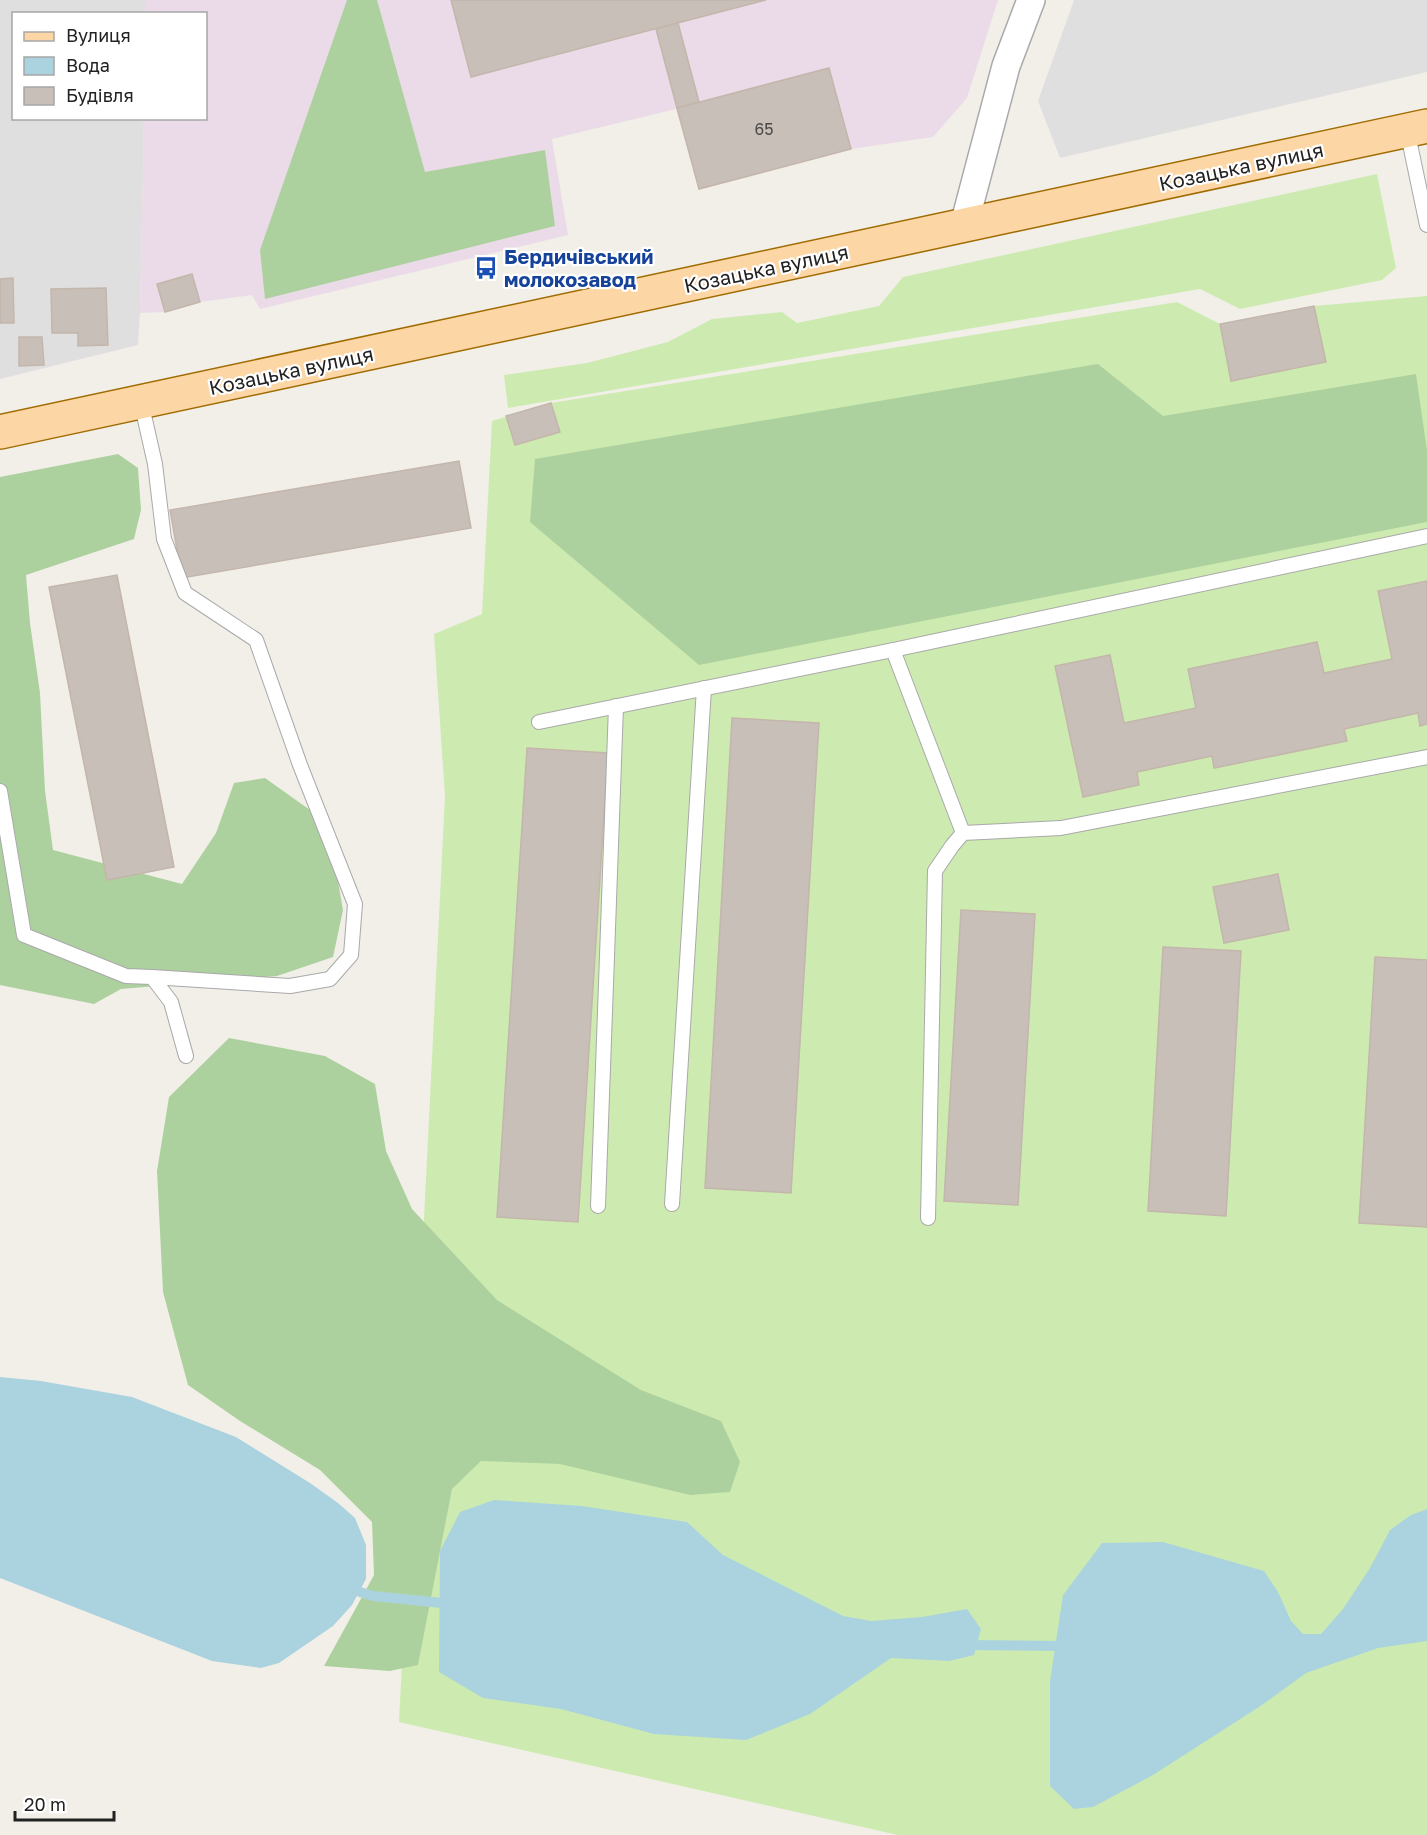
<svg xmlns="http://www.w3.org/2000/svg" width="1427" height="1835" viewBox="0 0 1427 1835" font-family="'Golos Text',sans-serif">
<rect width="100%" height="100%" fill="#f2efe9"/>
<g fill="#e0dfdf">
<polygon points="0,0 146,0 146,13 14,14 14,118 144,119 140,313 138,345 0,379"/>
<polygon points="1074,0 1427,0 1427,72 1060,158 1038,101"/>
</g>
<polygon fill="#ebdbe8" points="146,0 998,0 967,98 933,137 851,149 699,189 676,109 552,139 568,235 260,309 252,295 200,302 165,312 140,313 144,119 206,118 206,14 146,13"/>
<g fill="#cdebb0">
<polygon points="1377,174 1396,268 1382,280 1240,309 1200,289 508,408 504,375 587,363 668,342 712,319 782,312 797,323 879,306 903,277"/>
<polygon points="1427,296 1427,1835 898,1835 399,1722 445,796 434,634 482,614 492,421 551,403 1177,302 1220,324 1314,306"/>
</g>
<g fill="#add19e">
<polygon points="347,0 377,0 425,172 545,150 555,226 265,299 260,250"/>
<polygon points="1098,364 1163,416 1416,374 1427,451 1427,522 699,665 530,522 535,459"/>
<polygon points="118,454 138,468 141,510 134,539 26,575 30,623 40,693 45,791 53,850 182,884 216,833 234,783 265,778 317,815 333,853 343,910 333,957 277,976 121,989 94,1004 0,985 0,477"/>
<polygon points="229,1038 325,1056 375,1084 386,1151 412,1209 497,1300 641,1390 721,1421 740,1462 730,1492 690,1495 560,1464 481,1461 452,1489 418,1665 390,1671 324,1666 374,1575 372,1522 320,1470 240,1421 188,1385 163,1292 157,1171 169,1097"/>
</g>
<g fill="#aad3df">
<polygon points="0,1377 41,1381 132,1397 236,1437 310,1483 338,1503 355,1518 366,1545 366,1579 352,1605 333,1626 279,1663 261,1668 212,1661 0,1578"/>
<polygon points="494,1500 582,1506 687,1522 723,1555 843,1616 871,1621 922,1617 967,1609 981,1629 974,1655 949,1661 891,1658 810,1714 746,1740 654,1734 561,1709 483,1698 439,1672 440,1551 460,1512"/>
<polygon points="1427,1509 1427,1641 1378,1648 1306,1673 1262,1705 1153,1775 1093,1807 1074,1809 1050,1786 1050,1681 1063,1595 1102,1543 1163,1542 1264,1571 1278,1592 1291,1621 1303,1634 1321,1634 1343,1609 1370,1568 1390,1530 1411,1515"/>
</g>
<g fill="none" stroke-linecap="round" stroke-linejoin="round">
<g stroke="#aad3df" stroke-width="10">
<polyline points="347,1588 373,1596 452,1604"/>
<polyline points="964,1645 1068,1646"/>
</g>
</g>
<g fill="#c7bfb8" stroke="#c4b6ab" stroke-width="1.5">
<polygon points="451,0 766,0 471,77"/>
<polygon points="678,23 699,102 677,108 656,29"/>
<polygon points="829,68 851,149 699,189 677,108"/>
<polygon points="192,274 200,302 165,312 157,284"/>
<polygon points="13,278 14,323 0,323 0,279"/>
<polygon points="106,288 108,345 78,346 78,333 52,333 51,289"/>
<polygon points="1314,306 1326,362 1231,381 1220,324"/>
<polygon points="19,337 42,337 44,365 19,366"/>
<polygon points="551,403 560,432 515,445 506,416"/>
<polygon points="459,461 471,528 182,578 170,510"/>
<polygon points="117,575 174,867 107,880 49,587"/>
<polygon points="1427,581 1427,724 1420,726 1418,713 1344,729 1347,741 1214,768 1212,756 1137,772 1139,785 1083,797 1055,666 1110,655 1124,723 1196,708 1188,669 1317,642 1324,673 1392,659 1378,591"/>
<polygon points="732,718 819,723 791,1193 705,1188"/>
<polygon points="527,748 608,753 578,1222 497,1217"/>
<polygon points="1278,874 1289,930 1224,943 1213,887"/>
<polygon points="961,910 1035,914 1018,1205 944,1201"/>
<polygon points="1163,947 1241,951 1226,1216 1148,1211"/>
<polygon points="1375,957 1427,960 1427,1227 1359,1223"/>
</g>
<g fill="none" stroke-linecap="round" stroke-linejoin="round">
<g stroke="#a9a9a9" stroke-width="16">
<g id="lane">
<polyline points="1407,130 1427,225"/>
<polyline points="141,402 155,464 164,539 185,593 256,640 300,765 355,904 351,955 330,979 290,986 152,977"/>
<polyline points="893,650 963,833"/>
<polyline points="539,722 893,650 1427,536"/>
<polyline points="0,791 24,935 126,976 152,977 171,1002 186,1056"/>
<polyline points="672,1204 704,688"/>
<polyline points="598,1206 616,706"/>
<polyline points="928,1218 935,871 952,846 963,833 1061,828 1427,757"/>
</g>
</g>
<g stroke="#a9a9a9" stroke-width="30">
<polyline id="street" points="964,225 1006,66 1031,0"/>
</g>
<g stroke="#a06b00" stroke-width="36">
<polyline id="primary" points="0,432 1427,126"/>
</g>
<use href="#lane" stroke="#fff" stroke-width="14"/>
<use href="#street" stroke="#fff" stroke-width="27"/>
<use href="#primary" stroke="#fcd6a4" stroke-width="33"/>
</g>
<defs>
<g id="bus-bare" transform="scale(1.8)"><path d="M-5-6H5V4H4V6H2V4H-2V6H-4V4H-5ZM-3.5-4V0h7V-4ZM-3.5 1.2v1.5H-2V1.2ZM2 1.2v1.5H3.5V1.2Z" fill="#1a4fb4" stroke="#fff" stroke-width="2.5" paint-order="stroke"/></g>
</defs>
<g fill-rule="evenodd">
<use href="#bus-bare" x="486" y="268"/>
</g>
<g text-anchor="middle" dominant-baseline="central" stroke-width="4.5" stroke-linejoin="round" paint-order="stroke">
<g font-size="16" fill="#4b4948">
<text x="764" y="129">65</text>
</g>
<g font-size="20" fill="#222" stroke="#fff">
<text transform="translate(1241 166) rotate(-12)">Козацька вулиця</text>
<text transform="translate(766 268) rotate(-12)">Козацька вулиця</text>
<text transform="translate(291 370) rotate(-12)">Козацька вулиця</text>
</g>
<g font-size="20" font-weight="bold" fill="#164399" stroke="#fff" text-anchor="start">
<text x="504" y="256">Бердичівський<tspan x="504" dy="23">молокозавод</tspan></text>
</g>
</g>
<rect x="12" y="12" width="195" height="108" fill="#ffffff" stroke="#a7a7a7" stroke-width="1.5"/>
<rect x="24" y="32" width="30" height="9" fill="#fcd6a4" stroke="#a7a7a7" stroke-width="1.5"/>
<text x="66" y="42" font-size="18" fill="#222222">Вулиця</text>
<rect x="24" y="57" width="30" height="18" fill="#aad3df" stroke="#a7a7a7" stroke-width="1.5"/>
<text x="66" y="72" font-size="18" fill="#222222">Вода</text>
<rect x="24" y="87" width="30" height="18" fill="#c7bfb8" stroke="#a7a7a7" stroke-width="1.5"/>
<text x="66" y="102" font-size="18" fill="#222222">Будівля</text>
<path d="M15 1811v9h99v-9" fill="none" stroke="#222222" stroke-width="3"/>
<text x="24" y="1811" font-size="18" fill="#222222" stroke="#ffffff" stroke-width="4.5" paint-order="stroke">20 m</text>
</svg>
